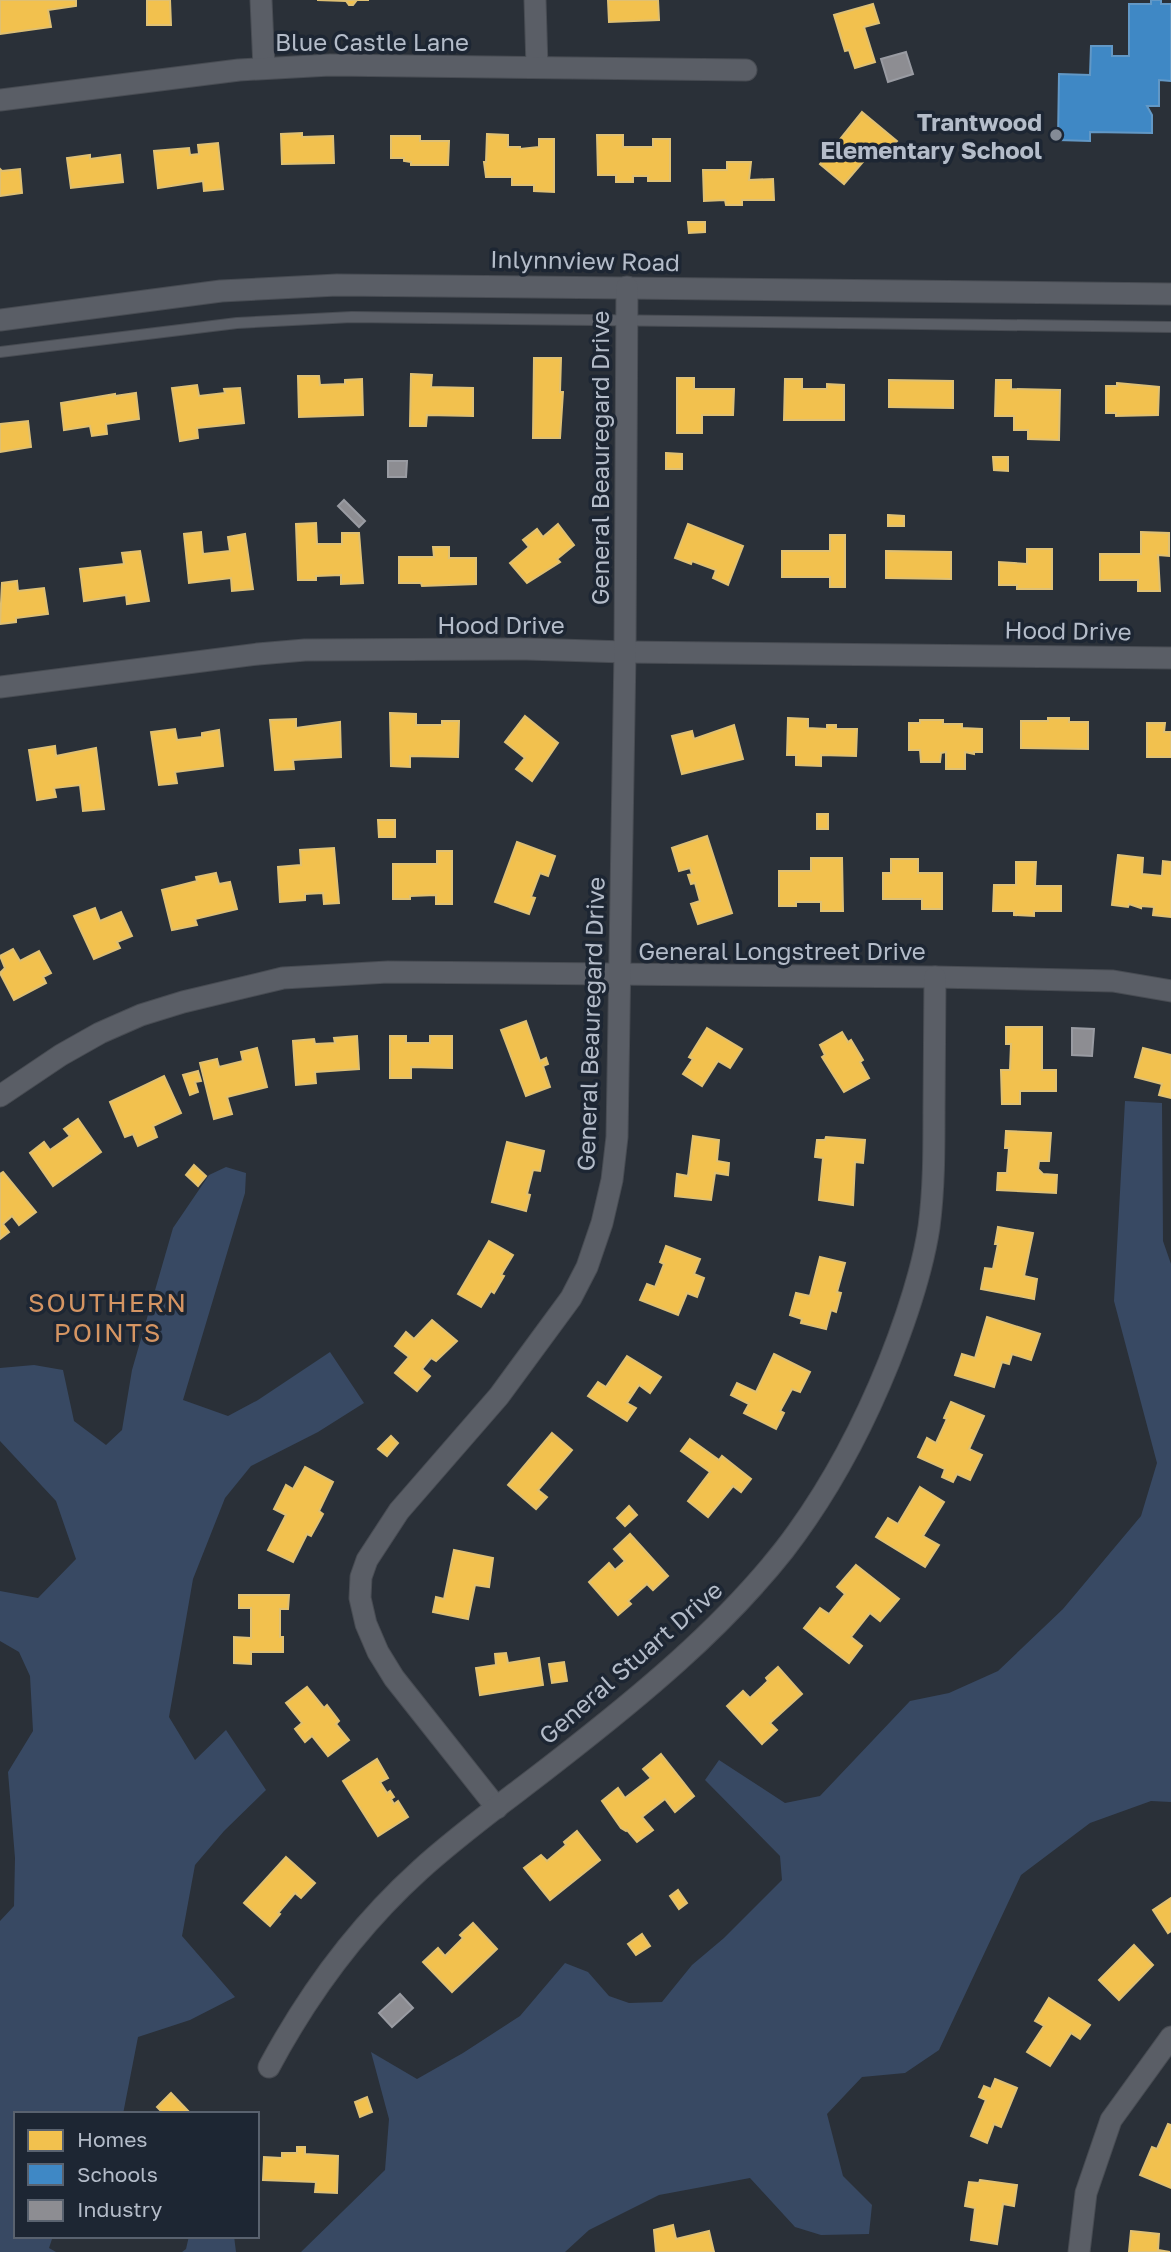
<svg xmlns="http://www.w3.org/2000/svg" width="1171" height="2252" viewBox="0 0 1171 2252" font-family="'Golos Text',sans-serif">
<rect width="100%" height="100%" fill="#2a3038"/>
<g fill="#384963">
<polygon points="1125,1101 1162,1103 1163,1241 1171,1264 1171,1802 1151,1801 1090,1823 1021,1875 939,2050 905,2073 862,2077 827,2114 843,2176 872,2205 869,2234 821,2235 795,2227 750,2178 659,2195 589,2230 565,2252 301,2252 385,2170 389,2119 371,2052 417,2079 463,2053 520,2016 565,1963 588,1972 609,1996 629,2003 662,2002 692,1965 724,1938 782,1880 780,1856 705,1780 719,1760 785,1803 820,1796 910,1701 949,1693 998,1671 1063,1609 1141,1516 1157,1463 1114,1301"/>
<polygon points="226,1167 246,1173 245,1193 183,1400 228,1416 258,1400 330,1352 364,1403 318,1432 251,1466 225,1498 193,1579 169,1717 195,1760 226,1730 266,1790 224,1831 195,1865 182,1936 235,1997 190,2020 138,2037 123,2114 16,2114 16,2236 53,2236 49,2248 56,2252 0,2252 0,1921 14,1906 15,1858 8,1772 33,1731 30,1676 19,1652 0,1641 0,1591 38,1598 76,1559 56,1501 0,1441 0,1368 34,1365 63,1370 74,1421 106,1445 122,1430 132,1370 173,1228 209,1175"/>
<polygon points="189,2236 234,2236 236,2252 182,2252 186,2249"/>
</g>
<g fill="#f2c14e" stroke="#dfc073" stroke-width="2">
<polygon points="0,0 76,0 76,6 48,10 51,27 0,34"/>
<polygon points="147,0 170,0 171,25 147,25"/>
<polygon points="317,0 369,0 357,0 353,5 349,5 346,1"/>
<polygon points="608,0 658,0 659,20 609,22"/>
<polygon points="873,4 879,23 864,27 875,62 855,68 849,50 845,51 834,15"/>
<polygon points="862,112 897,141 882,158 873,150 844,184 820,164"/>
<polygon points="302,133 302,137 333,136 334,163 282,164 281,134"/>
<polygon points="487,134 508,135 508,147 520,147 520,149 539,147 539,139 554,139 554,192 534,191 534,185 512,185 512,177 486,177 484,162 486,162"/>
<polygon points="597,135 623,135 623,147 653,147 653,139 670,139 670,181 648,181 648,176 633,176 633,182 616,182 616,175 598,175"/>
<polygon points="391,136 420,136 420,141 449,141 448,165 411,165 411,162 404,161 404,158 391,158"/>
<polygon points="218,143 223,189 204,191 203,181 158,188 154,151 189,148 190,155 199,154 198,145"/>
<polygon points="90,155 90,159 120,155 123,182 71,188 67,158"/>
<polygon points="727,162 751,162 749,180 773,179 774,200 742,200 742,205 726,205 725,200 704,201 703,170 727,170"/>
<polygon points="0,169 2,171 20,169 22,193 0,196"/>
<polygon points="688,222 705,222 705,232 689,233"/>
<polygon points="534,358 561,358 560,392 563,392 560,438 533,438"/>
<polygon points="411,374 432,375 431,387 473,388 473,416 427,415 426,426 410,426"/>
<polygon points="298,376 319,376 320,385 345,384 345,380 362,379 363,415 299,417"/>
<polygon points="677,378 694,378 694,389 734,389 733,415 702,415 702,433 677,433"/>
<polygon points="785,379 802,379 802,389 827,389 827,384 844,385 844,420 784,420"/>
<polygon points="889,380 953,381 953,408 889,407"/>
<polygon points="996,380 1011,380 1011,389 1060,390 1059,440 1028,439 1028,430 1014,430 1014,416 995,416"/>
<polygon points="1117,383 1159,387 1158,415 1116,416 1116,413 1106,413 1106,386 1117,386"/>
<polygon points="197,385 199,396 225,393 224,389 240,388 244,423 197,428 198,438 180,441 172,388"/>
<polygon points="136,393 139,419 106,424 107,434 92,436 90,426 64,430 61,403 115,394 115,396"/>
<polygon points="28,421 31,447 0,452 0,424"/>
<polygon points="666,453 682,454 682,469 666,469"/>
<polygon points="993,457 1008,457 1008,471 994,470"/>
<polygon points="888,515 904,516 904,526 888,526"/>
<polygon points="316,523 317,544 342,544 342,533 359,533 363,583 341,584 341,575 316,576 316,580 298,580 296,524"/>
<polygon points="558,524 574,545 557,559 560,562 527,583 510,563 529,547 523,540 537,529 543,537"/>
<polygon points="688,524 743,546 728,585 713,578 716,570 692,561 691,564 675,558"/>
<polygon points="201,532 203,554 230,551 228,537 245,534 253,589 232,591 231,578 189,583 184,534"/>
<polygon points="1141,532 1169,533 1169,556 1158,555 1160,591 1138,591 1138,580 1100,580 1100,554 1141,554"/>
<polygon points="830,535 845,535 845,587 830,587 830,577 782,577 782,551 830,551"/>
<polygon points="433,547 449,547 449,558 476,558 476,584 422,586 421,583 399,583 399,557 434,557"/>
<polygon points="1027,549 1052,549 1052,589 1017,589 1017,585 999,585 999,562 1027,564"/>
<polygon points="140,551 149,601 127,604 126,595 84,601 80,569 124,564 122,553"/>
<polygon points="886,551 951,552 951,579 886,578"/>
<polygon points="17,581 18,591 44,588 48,614 16,618 16,622 0,624 2,583"/>
<polygon points="390,713 416,714 416,725 442,725 442,721 459,721 458,757 410,756 410,767 391,766"/>
<polygon points="525,716 558,743 532,781 516,769 525,758 505,742"/>
<polygon points="788,718 808,719 808,728 827,729 827,725 836,725 836,729 857,729 856,756 821,755 821,766 796,765 796,755 787,755"/>
<polygon points="1048,718 1069,718 1069,722 1088,722 1088,749 1021,748 1021,721 1048,721"/>
<polygon points="296,719 296,728 340,722 341,757 293,760 294,769 275,770 270,720"/>
<polygon points="920,720 943,720 943,724 962,724 962,728 982,729 982,752 974,752 974,754 965,752 965,769 946,769 946,752 941,753 940,762 921,762 920,750 909,750 909,723 920,723"/>
<polygon points="1147,723 1165,723 1164,732 1171,732 1171,757 1147,757"/>
<polygon points="734,725 743,759 682,774 672,736 692,731 694,739"/>
<polygon points="175,729 177,740 202,737 202,733 219,730 223,766 175,772 177,783 159,785 151,732"/>
<polygon points="55,746 56,756 96,748 104,809 83,811 80,785 54,788 56,797 37,800 29,750"/>
<rect x="817" y="814" width="11" height="15"/>
<polygon points="378,820 395,820 395,837 379,837"/>
<polygon points="707,836 732,913 698,924 691,904 700,901 695,883 691,884 688,875 692,874 690,868 679,871 672,848"/>
<polygon points="517,842 555,856 548,876 540,873 531,897 535,898 529,914 495,902"/>
<polygon points="334,848 339,903 324,904 323,893 305,894 305,900 280,902 278,867 301,865 300,850"/>
<polygon points="437,851 452,851 452,904 436,904 436,895 410,896 410,899 393,899 393,864 437,864"/>
<polygon points="1118,855 1143,858 1142,874 1162,876 1163,861 1171,862 1171,917 1153,915 1154,907 1141,906 1141,908 1129,904 1128,907 1112,905"/>
<polygon points="811,858 842,858 843,911 821,911 821,902 796,902 796,906 779,906 779,871 811,871"/>
<polygon points="891,859 918,859 918,873 942,873 942,909 922,909 922,899 883,899 883,873 891,873"/>
<polygon points="1016,862 1036,862 1035,886 1061,886 1061,911 1034,911 1034,916 1014,915 1014,911 993,911 994,885 1016,885"/>
<polygon points="216,873 219,884 230,882 237,909 195,919 197,925 172,930 162,890 197,881 196,877"/>
<polygon points="95,908 100,921 121,912 132,936 117,942 120,948 94,959 74,916"/>
<polygon points="13,949 20,961 39,951 51,973 43,977 46,983 14,1000 0,973 5,968 0,956"/>
<polygon points="526,1021 540,1061 546,1058 548,1064 543,1066 550,1087 526,1096 501,1030"/>
<polygon points="1006,1027 1042,1027 1042,1070 1056,1070 1056,1091 1020,1091 1020,1104 1002,1104 1001,1070 1010,1070 1011,1044 1006,1044"/>
<polygon points="707,1028 742,1049 730,1068 718,1061 702,1086 683,1074 693,1059 689,1057"/>
<polygon points="842,1032 848,1042 851,1040 863,1060 860,1062 869,1078 844,1092 822,1057 825,1055 820,1045"/>
<polygon points="357,1036 359,1069 315,1072 316,1083 296,1085 293,1041 314,1039 315,1044 335,1043 334,1038"/>
<polygon points="390,1036 406,1036 406,1043 430,1043 430,1036 452,1036 452,1068 411,1067 411,1078 390,1078"/>
<polygon points="257,1048 267,1087 227,1097 232,1114 214,1119 200,1063 217,1059 219,1067 243,1061 241,1052"/>
<polygon points="1143,1048 1171,1055 1171,1098 1159,1095 1162,1084 1135,1077"/>
<polygon points="198,1071 201,1081 195,1082 198,1092 190,1095 183,1075"/>
<polygon points="164,1076 181,1113 153,1126 157,1137 138,1146 133,1134 125,1137 110,1102"/>
<polygon points="78,1119 101,1152 53,1186 30,1153 44,1142 50,1150 70,1136 64,1129"/>
<polygon points="1006,1131 1051,1133 1049,1161 1039,1161 1038,1169 1043,1174 1057,1175 1056,1193 997,1190 998,1173 1007,1173 1009,1148 1005,1148"/>
<polygon points="693,1136 719,1140 717,1161 729,1163 728,1175 715,1173 711,1200 675,1196 677,1174 688,1176"/>
<polygon points="826,1137 865,1140 863,1163 855,1162 853,1205 819,1200 823,1158 815,1157 817,1140 825,1140"/>
<polygon points="507,1142 544,1151 540,1171 533,1170 527,1194 530,1195 526,1211 492,1202"/>
<polygon points="194,1165 206,1176 198,1186 186,1175"/>
<polygon points="3,1172 36,1212 19,1225 12,1216 3,1224 9,1232 0,1239 0,1174"/>
<polygon points="998,1227 1033,1233 1024,1276 1037,1279 1034,1299 981,1289 985,1268 993,1269 998,1244 995,1244"/>
<polygon points="489,1241 513,1255 501,1275 504,1276 497,1288 494,1293 491,1291 481,1307 458,1294"/>
<polygon points="666,1246 700,1259 694,1274 704,1278 697,1297 687,1293 678,1315 640,1300 647,1284 655,1287 664,1264 660,1262"/>
<polygon points="820,1257 845,1263 837,1292 841,1293 836,1312 831,1310 826,1329 801,1323 802,1319 790,1315 796,1293 810,1296"/>
<polygon points="987,1317 1040,1334 1031,1360 1012,1354 1009,1364 1002,1362 994,1387 955,1375 962,1354 975,1358"/>
<polygon points="432,1320 457,1341 436,1361 431,1358 422,1369 430,1376 417,1391 395,1373 409,1357 395,1346 406,1332 414,1339"/>
<polygon points="774,1354 810,1372 800,1392 792,1389 780,1411 784,1413 776,1429 744,1413 749,1404 731,1395 737,1383 756,1392"/>
<polygon points="627,1356 661,1377 650,1393 639,1385 627,1403 636,1408 627,1421 588,1396 598,1382 606,1387"/>
<polygon points="951,1402 984,1416 969,1449 982,1455 970,1480 957,1474 953,1482 942,1477 945,1469 918,1457 927,1438 936,1443 947,1419 944,1418"/>
<polygon points="552,1433 572,1450 538,1490 547,1497 536,1509 508,1485"/>
<polygon points="391,1436 398,1443 387,1456 378,1449"/>
<polygon points="690,1439 719,1460 722,1456 751,1479 741,1492 733,1486 708,1517 688,1501 710,1472 681,1451"/>
<polygon points="305,1467 333,1482 319,1511 323,1514 311,1536 307,1534 293,1562 268,1550 286,1515 274,1509 286,1485 293,1489"/>
<polygon points="920,1487 944,1502 923,1536 939,1545 925,1567 876,1537 888,1518 898,1524"/>
<polygon points="629,1506 637,1515 625,1526 617,1518"/>
<polygon points="630,1534 668,1576 653,1590 647,1584 628,1601 631,1604 618,1615 589,1582 609,1563 615,1570 625,1561 614,1549"/>
<polygon points="454,1550 493,1558 489,1587 475,1585 468,1619 433,1612 436,1597 444,1599"/>
<polygon points="856,1565 899,1599 880,1621 870,1613 851,1637 862,1646 849,1663 804,1628 820,1608 829,1614 845,1594 837,1587"/>
<polygon points="239,1595 289,1595 288,1609 280,1609 280,1637 283,1637 283,1652 251,1652 251,1664 234,1663 234,1637 251,1638 251,1608 239,1608"/>
<polygon points="506,1653 508,1663 539,1658 543,1685 480,1695 476,1668 496,1665 495,1654"/>
<polygon points="564,1662 567,1681 552,1683 549,1664"/>
<polygon points="778,1667 802,1694 770,1723 777,1730 762,1744 727,1706 743,1691 750,1698 768,1681 766,1678"/>
<polygon points="307,1687 324,1708 327,1705 339,1721 336,1724 349,1740 328,1756 312,1736 305,1742 295,1729 302,1723 286,1703"/>
<polygon points="661,1754 694,1796 675,1812 665,1799 642,1817 653,1830 637,1842 627,1830 626,1831 621,1828 602,1801 618,1788 625,1798 651,1778 643,1769"/>
<polygon points="377,1759 388,1778 380,1782 387,1793 390,1791 394,1797 391,1799 394,1804 398,1801 408,1817 378,1836 343,1781"/>
<polygon points="577,1831 600,1860 550,1900 524,1868 541,1855 547,1861 566,1845 564,1842"/>
<polygon points="286,1857 315,1883 301,1898 295,1893 278,1913 280,1914 270,1926 244,1903"/>
<polygon points="678,1890 687,1903 679,1909 670,1896"/>
<polygon points="1171,1898 1171,1931 1168,1933 1153,1910"/>
<polygon points="473,1923 497,1949 452,1992 423,1962 438,1948 445,1956 463,1938 460,1935"/>
<polygon points="642,1934 650,1946 636,1955 628,1944"/>
<polygon points="1134,1945 1153,1965 1119,2000 1099,1980"/>
<polygon points="1049,1998 1090,2025 1080,2039 1071,2033 1050,2066 1027,2052 1044,2026 1035,2021"/>
<polygon points="995,2079 1017,2088 1001,2127 994,2124 987,2143 971,2136 986,2100 979,2097 984,2086 991,2089"/>
<polygon points="171,2093 191,2114 164,2114 157,2107"/>
<polygon points="367,2097 372,2112 360,2117 355,2102"/>
<polygon points="1168,2124 1171,2125 1171,2188 1140,2175 1152,2147 1157,2149"/>
<polygon points="297,2147 305,2147 305,2154 338,2156 337,2193 315,2192 316,2182 263,2180 264,2157 282,2158 282,2153 297,2153"/>
<polygon points="980,2180 1017,2185 1014,2206 1003,2204 997,2244 971,2240 975,2208 965,2206 969,2182 979,2183"/>
<polygon points="673,2225 676,2239 709,2231 714,2252 656,2252 654,2230"/>
<polygon points="1131,2231 1159,2234 1158,2250 1170,2252 1129,2252"/>
</g>
<polygon fill="#3f88c5" stroke="#6298c6" stroke-width="2" points="1151,0 1161,0 1161,4 1171,4 1171,81 1159,80 1159,106 1147,106 1152,115 1152,133 1090,132 1090,141 1058,140 1059,74 1090,75 1091,46 1112,46 1112,56 1129,56 1129,4 1151,4"/>
<g fill="#8d8d92" stroke="#999ba2" stroke-width="2">
<polygon points="906,52 913,74 888,82 881,59"/>
<polygon points="388,461 407,461 406,477 388,477"/>
<polygon points="344,500 365,521 359,527 338,506"/>
<polygon points="1072,1028 1094,1029 1092,1056 1072,1055"/>
<polygon points="400,1994 413,2008 392,2027 379,2013"/>
</g>
<g fill="none" stroke-linecap="round" stroke-linejoin="round">
<g stroke="#484c53" stroke-width="12">
<polyline id="service" points="0,352 237,323 352,317 1171,327"/>
</g>
<g stroke="#484c53" stroke-width="23">
<g id="minor">
<polyline points="261,0 264,68"/>
<polyline points="535,0 537,67"/>
<polyline points="0,100 239,70 330,65 746,70"/>
<polyline points="0,320 221,291 337,285 1171,294"/>
<polyline points="0,687 258,654 305,650 526,649 625,652 1171,658"/>
<polyline points="0,1096 61,1055 100,1033 141,1015 183,1002 283,978 388,972 935,977 1113,981 1171,991"/>
<polyline points="497,1808 394,1678 378,1652 366,1624 360,1598 361,1577 367,1560 399,1511 499,1396 571,1298 587,1267 602,1223 612,1180 617,1137 625,652 627,287"/>
<path d="M269,2067C308,1994 357,1927 420,1870C463,1831 511,1797 557,1761C638,1698 720,1631 784,1550C828,1493 862,1429 889,1362C906,1319 922,1273 929,1227C934,1189 934,1151 934,1112C934,1067 935,1022 935,977"/>
<polyline points="1079,2252 1086,2193 1111,2120 1171,2037"/>
</g>
</g>
<use href="#service" stroke="#5a5e66" stroke-width="10"/>
<use href="#minor" stroke="#5a5e66" stroke-width="21"/>
</g>
<circle fill="#848b96" stroke="#1d2633" stroke-width="2.5" cx="1056" cy="135" r="7"/>
<g text-anchor="middle" dominant-baseline="central" stroke-width="7" stroke-linejoin="round" paint-order="stroke">
<g font-size="24" fill="#b4bcc9" stroke="#1d2633">
<text x="372" y="41">Blue Castle Lane</text>
<text transform="translate(585 260) rotate(1)">Inlynnview Road</text>
<text transform="translate(599 458) rotate(-90)">General Beauregard Drive</text>
<text x="501" y="624">Hood Drive</text>
<text transform="translate(1068 630) rotate(1)">Hood Drive</text>
<text x="782" y="950">General Longstreet Drive</text>
<text transform="translate(590 1024) rotate(-88)">General Beauregard Drive</text>
<text transform="translate(630 1662) rotate(-41)">General Stuart Drive</text>
</g>
<g font-size="24" font-weight="bold" fill="#b4bcc9" stroke="#1d2633" text-anchor="end">
<text x="1042" y="121">Trantwood<tspan x="1042" dy="28">Elementary School</tspan></text>
</g>
<g font-size="26" letter-spacing="2" fill="#d59563" stroke="#1d2633">
<text x="108" y="1302">SOUTHERN<tspan x="108" dy="30">POINTS</tspan></text>
</g>
</g>
<rect x="14" y="2112" width="245" height="126" fill="#1d2633" stroke="#59626f" stroke-width="2"/>
<rect x="28" y="2130" width="35" height="21" fill="#f2c14e" stroke="#59626f" stroke-width="2"/>
<text x="77" y="2147" font-size="21" fill="#b4bcc9">Homes</text>
<rect x="28" y="2164" width="35" height="21" fill="#3f88c5" stroke="#59626f" stroke-width="2"/>
<text x="77" y="2182" font-size="21" fill="#b4bcc9">Schools</text>
<rect x="28" y="2200" width="35" height="21" fill="#8d8d92" stroke="#59626f" stroke-width="2"/>
<text x="77" y="2217" font-size="21" fill="#b4bcc9">Industry</text>
</svg>
